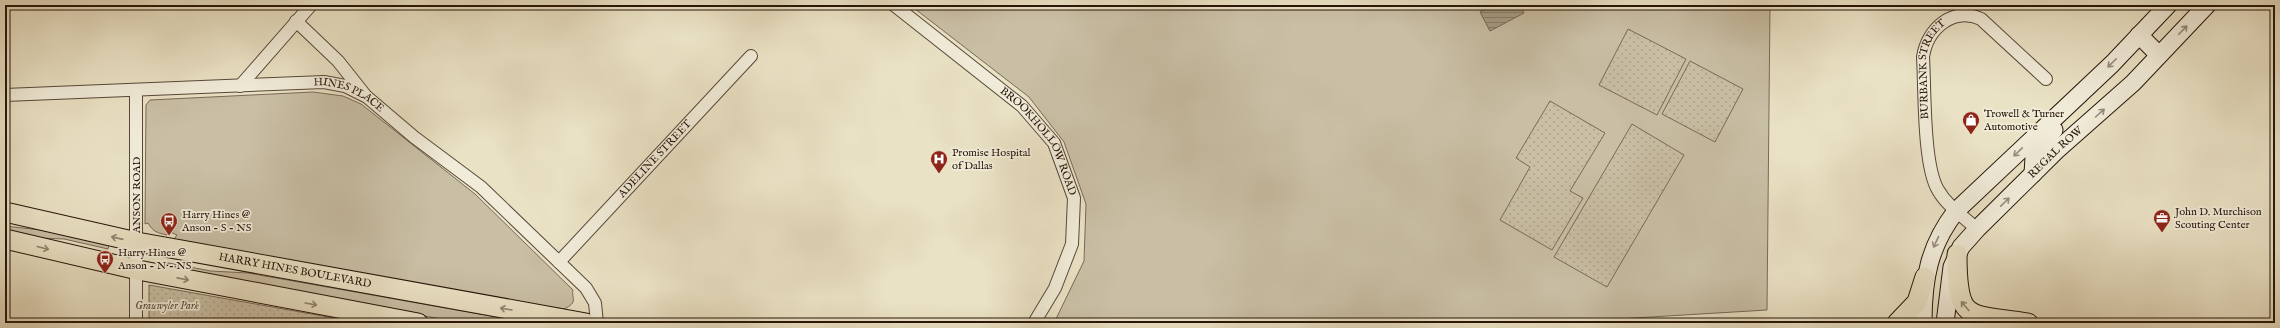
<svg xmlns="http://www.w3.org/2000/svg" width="2280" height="328" viewBox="0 0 2280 328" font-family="'IM FELL English',serif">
<defs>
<pattern id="park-dots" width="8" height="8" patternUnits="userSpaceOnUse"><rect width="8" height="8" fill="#c9bfa5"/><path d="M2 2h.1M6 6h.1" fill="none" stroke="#aca38d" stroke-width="1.8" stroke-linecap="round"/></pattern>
<pattern id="water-rules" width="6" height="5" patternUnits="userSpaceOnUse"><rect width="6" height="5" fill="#a79c85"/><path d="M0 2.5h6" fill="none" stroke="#887e6b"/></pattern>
</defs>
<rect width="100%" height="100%" fill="#eae2c5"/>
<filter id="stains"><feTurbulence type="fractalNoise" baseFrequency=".005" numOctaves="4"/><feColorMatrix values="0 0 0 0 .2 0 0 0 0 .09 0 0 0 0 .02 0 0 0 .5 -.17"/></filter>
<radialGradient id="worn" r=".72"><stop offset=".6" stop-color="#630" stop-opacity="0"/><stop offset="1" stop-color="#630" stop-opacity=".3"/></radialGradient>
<g fill="#c9bfa5" stroke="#786a58">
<polygon points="910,5 1770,5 1767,310 1551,323 1054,323 1084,261 1086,204 1064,142 1029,97"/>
<path d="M313,92L343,96L361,104L475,194L573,290C571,298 579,302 564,309L439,290L174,239L177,235L168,231L167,235C158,233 153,232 148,223L145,224L146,105L150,100Z"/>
<polygon points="5,226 41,230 109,244 108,249 64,239 38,238 5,231"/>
<polygon points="163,262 211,271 248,273 530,323 466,323 424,316 163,267"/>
</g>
<g fill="url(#park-dots)" stroke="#786a58">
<polygon points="1628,29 1686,59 1657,115 1599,85"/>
<polygon points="1690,61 1743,89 1715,142 1662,114"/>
<polygon points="1550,101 1605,133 1570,191 1583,198 1552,250 1500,220 1530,167 1516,158"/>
<polygon points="1632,124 1684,155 1607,287 1554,257"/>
<polygon points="149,285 362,323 149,323"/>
</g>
<polygon fill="url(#water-rules)" stroke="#736654" points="1494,5 1519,5 1524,13 1490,31 1480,12"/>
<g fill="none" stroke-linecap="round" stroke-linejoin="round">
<g stroke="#574839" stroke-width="14">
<g id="street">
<path id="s1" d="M894,5L1022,106L1054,143L1074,198L1072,244L1055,288L1034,323"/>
<polyline points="296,21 338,61 365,95"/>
<polyline points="240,86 311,5"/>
<polyline points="136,90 136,323"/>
<path id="s2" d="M5,95L324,82L345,86L367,97L414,137L481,187L586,288L595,303L597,323"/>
<path id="s3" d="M1977,229C1964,217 1947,206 1938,190C1923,165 1925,89 1923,57C1927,29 1953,6 1981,19L2046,79"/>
<path id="s4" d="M559,262L751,56"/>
</g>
</g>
<g stroke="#26140a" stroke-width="19">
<g id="secondary">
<polyline points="2139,35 2159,55"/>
<polyline points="2033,174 2034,157 2054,130"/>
<path d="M1923,323C1923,279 1929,246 1956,211L2112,64L2168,5"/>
<path id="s5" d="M1945,323L1952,267L1961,247L1977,229L2056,151L2133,83L2207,5"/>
</g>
</g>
<g stroke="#26140a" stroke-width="21">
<g id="primary">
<path id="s6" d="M5,212L137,242L586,323"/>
<polyline points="5,239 138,270 418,323"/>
<path d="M1957,254C1957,324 1967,313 2028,323"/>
<polyline points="1897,323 1917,302 1925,277"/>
</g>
</g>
<use href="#street" stroke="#f1ecd9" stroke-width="12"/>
<use href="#secondary" stroke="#f1ecd9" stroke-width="17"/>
<use href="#primary" stroke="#eae2c5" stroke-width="19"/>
</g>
<defs><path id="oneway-shaft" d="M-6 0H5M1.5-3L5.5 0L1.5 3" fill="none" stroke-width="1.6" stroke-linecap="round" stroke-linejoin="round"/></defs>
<g stroke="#968b7c">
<use href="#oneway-shaft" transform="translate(2183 30) rotate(-46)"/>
<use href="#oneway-shaft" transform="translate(2112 63) rotate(135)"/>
<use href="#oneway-shaft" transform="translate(2100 113) rotate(-42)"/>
<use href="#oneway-shaft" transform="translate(2018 152) rotate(136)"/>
<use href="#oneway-shaft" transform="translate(2005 202) rotate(-44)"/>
<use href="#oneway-shaft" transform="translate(1936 242) rotate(115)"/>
</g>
<g stroke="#928571">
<use href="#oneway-shaft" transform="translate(117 238) rotate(-167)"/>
<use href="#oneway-shaft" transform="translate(43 248) rotate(14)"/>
<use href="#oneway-shaft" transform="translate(183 279) rotate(11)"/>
<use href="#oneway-shaft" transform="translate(311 304) rotate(10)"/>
<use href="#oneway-shaft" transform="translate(1965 306) rotate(-130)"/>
<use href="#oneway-shaft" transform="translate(506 309) rotate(-170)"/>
</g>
<defs>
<g id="shop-pin" transform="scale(0.9)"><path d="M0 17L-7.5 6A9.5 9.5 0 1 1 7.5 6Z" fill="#8f2418" stroke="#f1ecd9"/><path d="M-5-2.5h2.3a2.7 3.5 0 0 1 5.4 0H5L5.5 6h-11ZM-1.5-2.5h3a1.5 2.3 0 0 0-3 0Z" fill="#fff"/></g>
<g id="hospital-pin" transform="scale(0.9)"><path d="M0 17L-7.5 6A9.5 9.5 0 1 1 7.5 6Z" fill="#8f2418" stroke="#f1ecd9"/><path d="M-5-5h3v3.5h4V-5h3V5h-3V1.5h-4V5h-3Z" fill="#fff"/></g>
<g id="office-pin" transform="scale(0.9)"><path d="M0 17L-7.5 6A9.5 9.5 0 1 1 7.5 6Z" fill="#8f2418" stroke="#f1ecd9"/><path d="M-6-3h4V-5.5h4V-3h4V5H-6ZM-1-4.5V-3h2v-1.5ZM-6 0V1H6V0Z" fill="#fff"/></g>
<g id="bus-pin" transform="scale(0.9)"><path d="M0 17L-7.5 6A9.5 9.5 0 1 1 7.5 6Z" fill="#8f2418" stroke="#f1ecd9"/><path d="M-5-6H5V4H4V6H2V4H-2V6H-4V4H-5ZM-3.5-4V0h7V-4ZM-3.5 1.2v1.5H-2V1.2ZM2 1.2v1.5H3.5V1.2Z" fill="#fff"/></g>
</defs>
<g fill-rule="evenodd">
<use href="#shop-pin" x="1971" y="120"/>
<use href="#hospital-pin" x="939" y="159"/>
<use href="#office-pin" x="2162" y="218"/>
<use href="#bus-pin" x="169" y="221"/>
<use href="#bus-pin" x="105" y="259"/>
</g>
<g text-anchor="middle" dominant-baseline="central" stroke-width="3.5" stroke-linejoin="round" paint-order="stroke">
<g font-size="11" fill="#26140a" stroke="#f1ecd9">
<text stroke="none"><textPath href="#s3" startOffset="180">BURBANK STREET</textPath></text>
<text stroke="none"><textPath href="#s2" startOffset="347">HINES PLACE</textPath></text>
<text stroke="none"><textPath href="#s1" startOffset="202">BROOKHOLLOW ROAD</textPath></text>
<text stroke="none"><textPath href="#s5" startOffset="212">REGAL ROW</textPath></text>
<text stroke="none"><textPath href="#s4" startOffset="141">ADELINE STREET</textPath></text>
<text transform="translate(137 195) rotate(-90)">ANSON ROAD</text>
<text stroke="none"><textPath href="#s6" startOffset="296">HARRY HINES BOULEVARD</textPath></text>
</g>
<g font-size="11" fill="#26140a" stroke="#f1ecd9" text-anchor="start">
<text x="1984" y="114">Trowell &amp; Turner<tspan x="1984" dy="13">Automotive</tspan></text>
<text x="952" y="153">Promise Hospital<tspan x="952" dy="13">of Dallas</tspan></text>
<text x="2175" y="212">John D. Murchison<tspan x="2175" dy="13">Scouting Center</tspan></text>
<text x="182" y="215">Harry Hines @<tspan x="182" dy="13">Anson - S - NS</tspan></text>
<text x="118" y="253">Harry Hines @<tspan x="118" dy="13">Anson - N - NS</tspan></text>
</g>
<g font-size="11" font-style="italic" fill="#5f5040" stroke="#f1ecd9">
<text x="167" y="306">Grauwyler Park</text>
</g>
</g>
<rect width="2280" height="328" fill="none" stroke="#eae2c5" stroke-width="20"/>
<rect x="6" y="6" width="2268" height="316" fill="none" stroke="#26140a" stroke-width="2"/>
<rect x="10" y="10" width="2260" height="308" fill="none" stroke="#26140a"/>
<rect width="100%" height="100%" filter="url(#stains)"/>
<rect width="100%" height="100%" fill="url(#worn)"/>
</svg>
